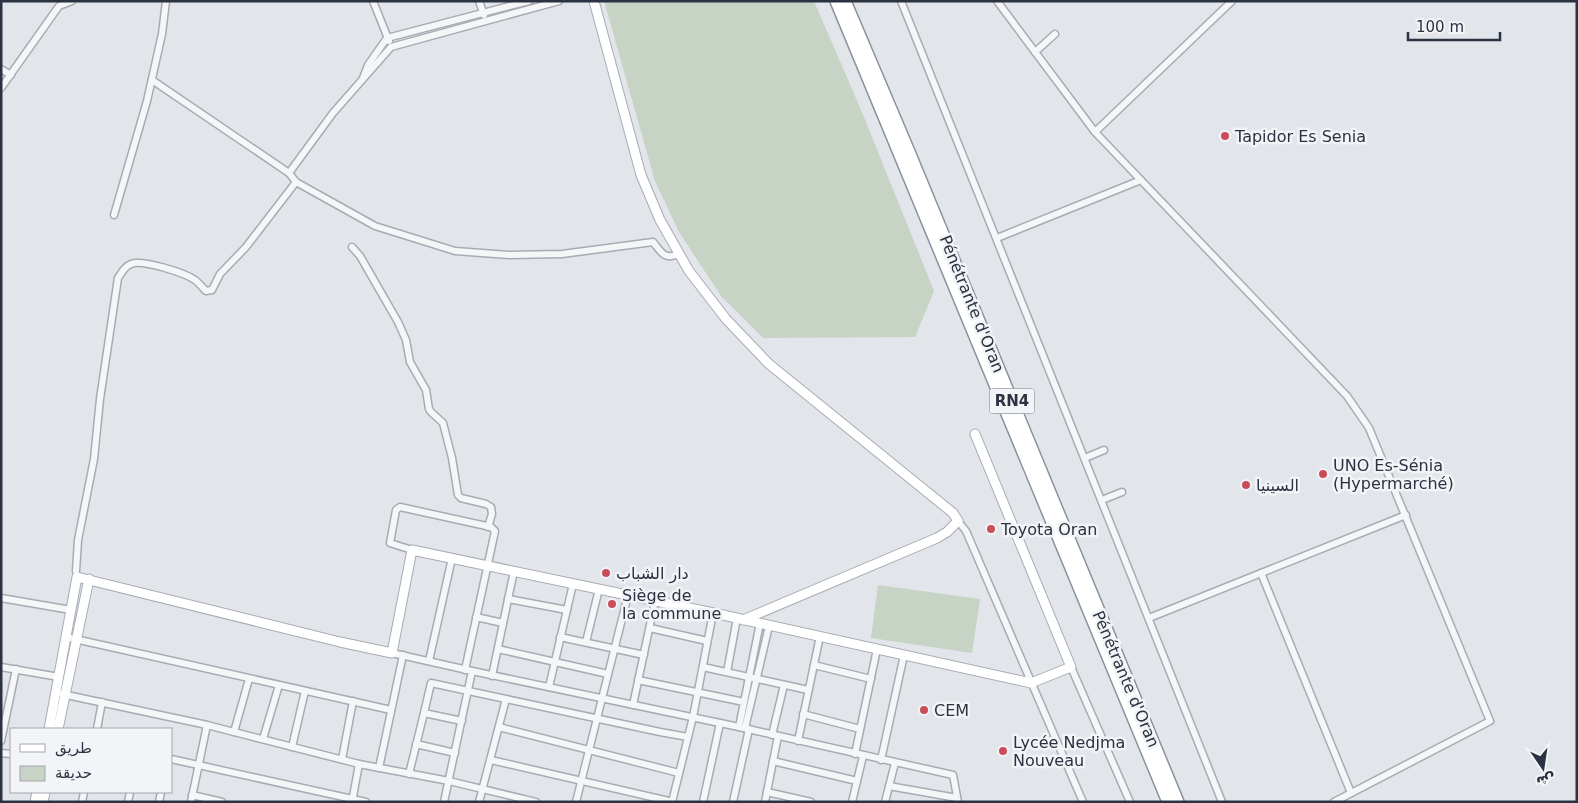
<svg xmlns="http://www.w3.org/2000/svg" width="1578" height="803" viewBox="0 0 1578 803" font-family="'DejaVu Sans',Cairo,sans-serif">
<rect width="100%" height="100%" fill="#e2e5ea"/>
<g fill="#c7d3c4">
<polygon points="604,1 814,1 864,117 934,291 915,337 763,338 721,296 679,232 655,181"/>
<polygon points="878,585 980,599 972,653 871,638"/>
</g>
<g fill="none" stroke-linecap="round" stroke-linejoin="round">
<g stroke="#a7acb4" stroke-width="9">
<g id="street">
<polyline points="373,1 389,41"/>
<polyline points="479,1 484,15"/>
<polyline points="901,1 1222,802"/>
<polyline points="997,1 1095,132 1347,396 1369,428 1490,721 1334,802"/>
<polyline points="1035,52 1055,34"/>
<polyline points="1,69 11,75"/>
<polyline points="363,78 368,65 387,38 529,1"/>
<polyline points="152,80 289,173 333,113 391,47 559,1"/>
<polyline points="1,88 59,6 72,1"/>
<polyline points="1095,132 1232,1"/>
<path d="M289,173L296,182L375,226L455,251L509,255L562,254L653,242C662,253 664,260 679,254"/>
<polyline points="114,215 147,101 162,34 166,1"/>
<polyline points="997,238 1141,180"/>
<polyline points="352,247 360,256 398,322 406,340 410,362 426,390 429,409 431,412 443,423 452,458 458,495 461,498 486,504 491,507 492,514 488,527"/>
<polyline points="1085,458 1104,450"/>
<polyline points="1102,500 1122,492"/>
<polyline points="958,521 966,531 1083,802"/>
<polyline points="412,550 390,543 396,510 400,507 491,527 495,531 465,670"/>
<path d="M76,571L78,540L94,459L100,399L118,278C122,272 125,266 131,264C142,259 185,273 195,280C199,283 202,287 206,291L212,290L220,274L246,247L296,182"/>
<polyline points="1261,573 1351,793"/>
<polyline points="1,598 71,610"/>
<polyline points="508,599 567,610"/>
<polyline points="476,617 503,623"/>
<polyline points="1149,618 1406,515"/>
<polyline points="650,628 707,641"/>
<polyline points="66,637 391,710"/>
<polyline points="560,637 644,655"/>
<polyline points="586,642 599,589"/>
<polyline points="498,649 608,674"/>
<polyline points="392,653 472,671 739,727 953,775 958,802"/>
<polyline points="429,661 452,558"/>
<polyline points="814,665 871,679"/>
<polyline points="1,667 59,677"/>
<polyline points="703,667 808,690"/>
<polyline points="1071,667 1130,802"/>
<polyline points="727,672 737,618"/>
<polyline points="492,676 514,571"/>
<polyline points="638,680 744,702"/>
<polyline points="549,687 573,584"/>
<polyline points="62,694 207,725 359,764 449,781 536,802"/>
<polyline points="633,705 655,601"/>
<polyline points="424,713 431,683 660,732 688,737"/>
<polyline points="803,714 860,729"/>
<polyline points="499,727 679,773"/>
<polyline points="739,727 760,623"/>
<polyline points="745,728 769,626"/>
<polyline points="97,729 102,702"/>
<polyline points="234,732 249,679"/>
<polyline points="772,735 784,685"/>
<polyline points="263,739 279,685"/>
<polyline points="1,741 16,669"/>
<polyline points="798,741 820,636"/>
<polyline points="416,744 455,753"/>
<polyline points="292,747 305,691"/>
<polyline points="1,753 11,754"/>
<polyline points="855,754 877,649"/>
<polyline points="171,759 366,802"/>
<polyline points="342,759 353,701"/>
<polyline points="491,760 673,802"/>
<polyline points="881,760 904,655"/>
<polyline points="773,761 857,781"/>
<polyline points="379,768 403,655"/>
<polyline points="409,774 424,713 462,721"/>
<polyline points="889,786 957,798"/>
<polyline points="767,792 811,802"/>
<polyline points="192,795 222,802"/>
<polyline points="82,802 84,792"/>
<polyline points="128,802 130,792"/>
<polyline points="159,802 161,792"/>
<polyline points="191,802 207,725"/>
<polyline points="352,802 359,764"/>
<polyline points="444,802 472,671"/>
<polyline points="479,802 506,699"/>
<polyline points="576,802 628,595"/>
<polyline points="672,802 693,717 713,613"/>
<polyline points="703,802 720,723"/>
<polyline points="733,802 749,729"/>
<polyline points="765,802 778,736"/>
<polyline points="852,802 863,756"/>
<polyline points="885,802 895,763"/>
</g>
</g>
<g stroke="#a7acb4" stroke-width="11">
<g id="secondary">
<polyline points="594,1 641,175 660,220 689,271 726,319 769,364 953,513 958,521 947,532 937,538 743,620"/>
<polyline points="49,729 77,577 340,642 392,653 412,550 723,615 1031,683 1071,667 975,434"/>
<polyline points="58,729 89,579"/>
<polyline points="35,802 37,792"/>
<polyline points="43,802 45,792"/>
</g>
</g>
<g stroke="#8a92a0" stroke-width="14">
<g id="highway">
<polyline points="836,1 1168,802"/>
<polyline points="845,1 907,147 1178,802"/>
</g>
</g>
<use href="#street" stroke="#f5f6f8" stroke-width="6"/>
<use href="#secondary" stroke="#fff" stroke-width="9"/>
<use href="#highway" stroke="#fff" stroke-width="11"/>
</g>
<g fill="#c94e59" stroke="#f2f4f7" stroke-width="2">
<circle cx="1225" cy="136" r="5"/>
<circle cx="1323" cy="474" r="5"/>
<circle cx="1246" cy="485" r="5"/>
<circle cx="991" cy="529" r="5"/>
<circle cx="606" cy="573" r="5"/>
<circle cx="612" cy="604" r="5"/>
<circle cx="924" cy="710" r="5"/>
<circle cx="1003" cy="751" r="5"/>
</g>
<g text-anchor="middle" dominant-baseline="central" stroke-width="5" stroke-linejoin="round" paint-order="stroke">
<rect fill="#f2f4f7" stroke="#676c78" stroke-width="1" x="989.5" y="388.5" width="45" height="25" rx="4"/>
<g font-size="15" font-weight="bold" fill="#2b3241">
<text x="1012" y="401">RN4</text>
</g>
<g font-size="16" fill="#2b3241" stroke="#f2f4f7" text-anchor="start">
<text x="1235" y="136">Tapidor Es Senia</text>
<text x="1333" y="465">UNO Es-Sénia<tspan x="1333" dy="18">(Hypermarché)</tspan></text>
<text x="1256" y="485">السينيا</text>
<text x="1001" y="529">Toyota Oran</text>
<text x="616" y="573">دار الشباب</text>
<text x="622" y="595">Siège de<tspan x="622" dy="18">la commune</tspan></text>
<text x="934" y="710">CEM</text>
<text x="1013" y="742">Lycée Nedjma<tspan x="1013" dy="18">Nouveau</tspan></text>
</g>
<g font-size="16" fill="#2b3241" stroke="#f2f4f7">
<text transform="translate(972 304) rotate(68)">Pénétrante d'Oran</text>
<text transform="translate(1126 679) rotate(67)">Pénétrante d'Oran</text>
</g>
</g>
<rect width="1578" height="803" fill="none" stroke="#2b3241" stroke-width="5"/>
<rect x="10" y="728" width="162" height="65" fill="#f2f4f7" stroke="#a2a6ae"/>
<rect x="20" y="744" width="25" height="8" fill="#ffffff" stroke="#a2a6ae"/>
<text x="55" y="753" font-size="15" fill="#2b3241">طريق</text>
<rect x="20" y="766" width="25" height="15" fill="#c7d3c4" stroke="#a2a6ae"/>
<text x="55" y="778" font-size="15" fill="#2b3241">حديقة</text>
<g transform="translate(1543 768) rotate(167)" stroke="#f2f4f7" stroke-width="4" paint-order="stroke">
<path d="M0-4L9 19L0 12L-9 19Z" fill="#2b3241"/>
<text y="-8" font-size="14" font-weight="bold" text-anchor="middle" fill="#2b3241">ش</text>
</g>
<path d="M1408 32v8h92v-8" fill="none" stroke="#2b3241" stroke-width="2.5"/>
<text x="1416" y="32" font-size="15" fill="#2b3241" stroke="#f2f4f7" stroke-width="4" paint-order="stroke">100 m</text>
</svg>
